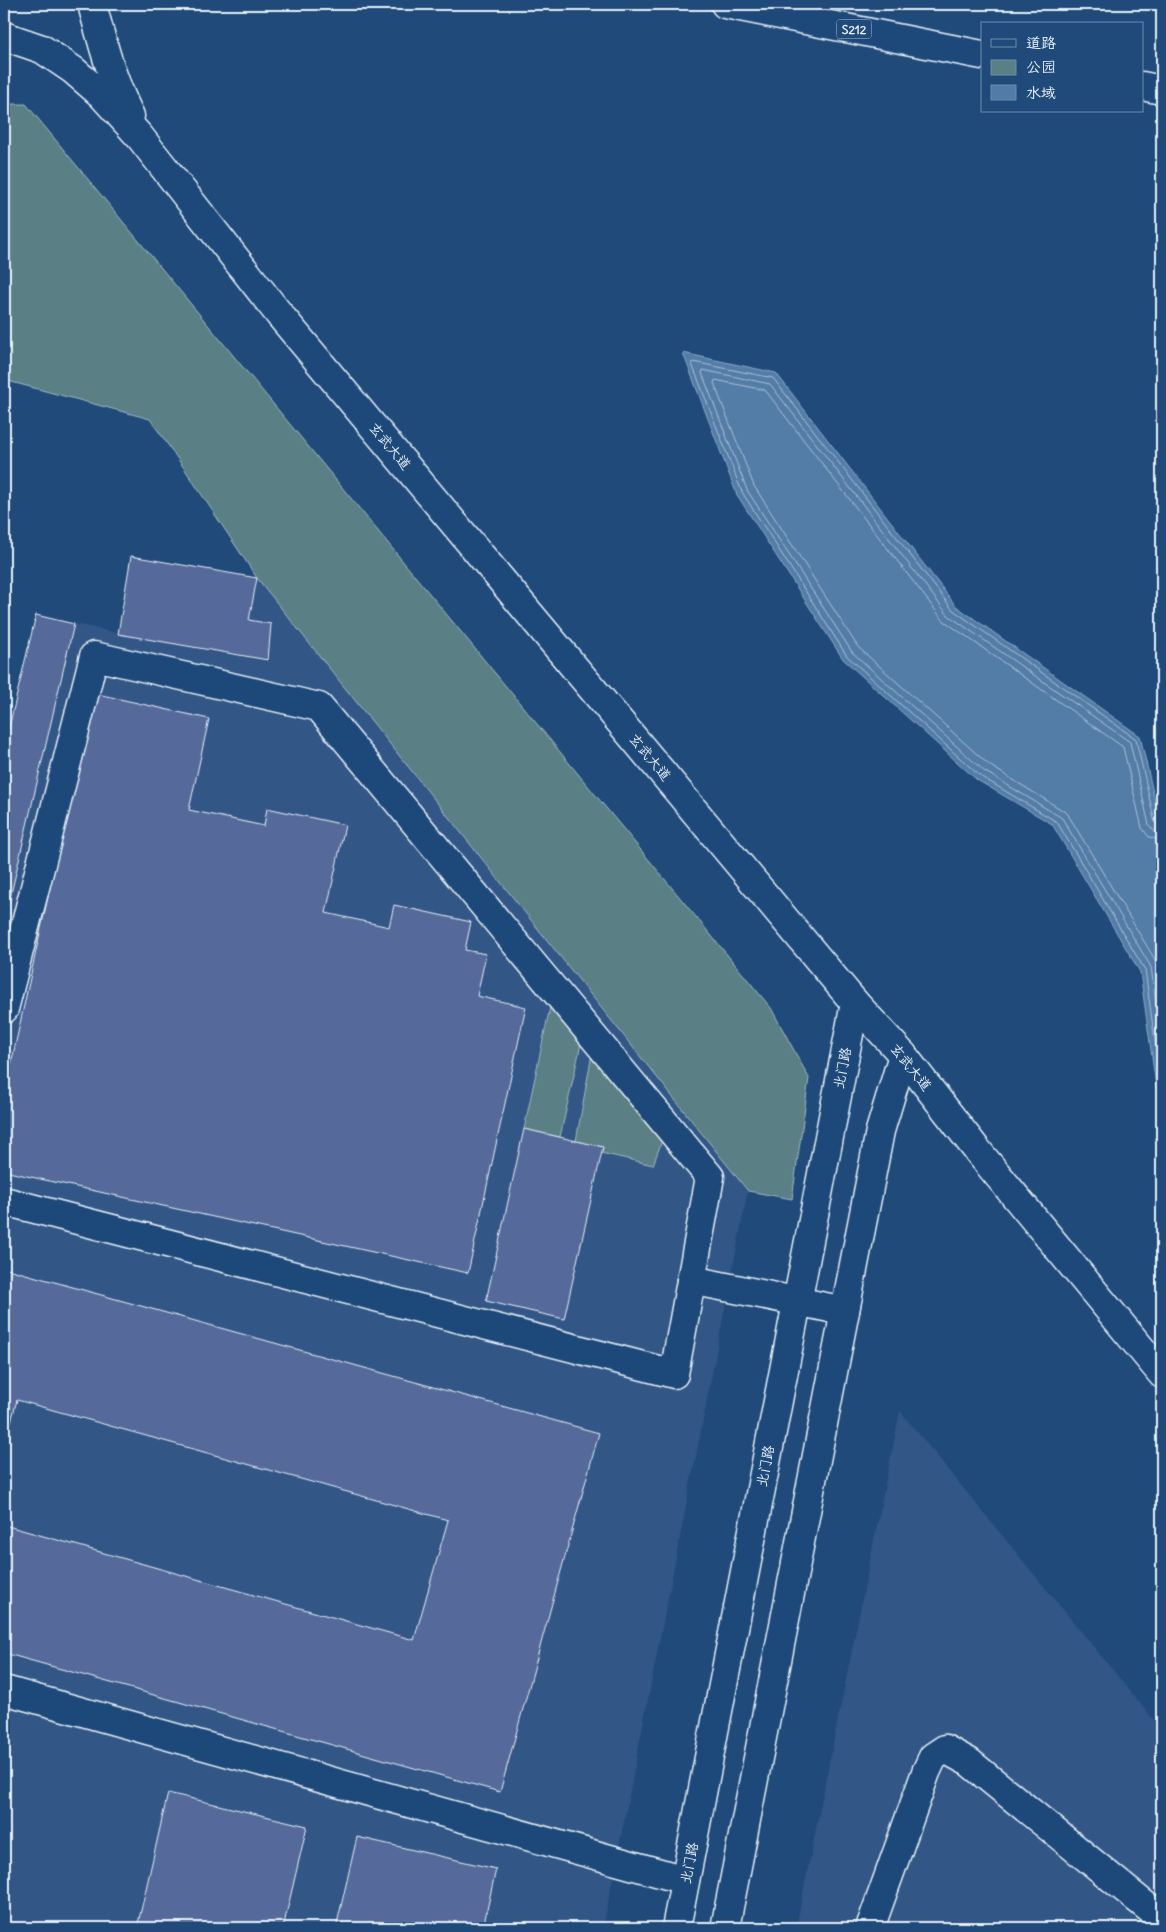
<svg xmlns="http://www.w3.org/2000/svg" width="1166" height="1932" viewBox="0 0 1166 1932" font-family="Delius,'LXGW WenKai TC',sans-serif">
<rect width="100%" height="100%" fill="#1f4a7a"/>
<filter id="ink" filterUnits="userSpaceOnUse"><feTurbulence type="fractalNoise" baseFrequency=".02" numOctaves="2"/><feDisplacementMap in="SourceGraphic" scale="10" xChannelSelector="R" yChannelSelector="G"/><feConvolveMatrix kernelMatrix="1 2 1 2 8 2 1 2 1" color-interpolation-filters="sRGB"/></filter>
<g filter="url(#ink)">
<g fill="#335786">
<polygon points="131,556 257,578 748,1191 603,1928 4,1928 4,748 36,615 117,633"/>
<polygon points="900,1411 1162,1730 1162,1928 796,1928"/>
</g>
<g fill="#5a8086" stroke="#a1b8bf">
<polygon points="4,104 26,104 771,1008 809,1078 792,1199 748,1191 257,578 184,468 150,419 4,380"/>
<polygon points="550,1007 581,1044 560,1137 524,1129"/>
<polygon points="592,1054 663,1138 653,1165 601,1153 603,1147 576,1141"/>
</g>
<polygon fill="#527ba7" stroke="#8eaac7" points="683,353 776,373 956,606 1140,736 1162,832 1162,1098 1157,1093 1140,972 1052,824 977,780 843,659 737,495"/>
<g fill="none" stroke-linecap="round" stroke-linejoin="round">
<g stroke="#acc2d8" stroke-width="1">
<polyline points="1162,827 1158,826 1155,823 1136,739 953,610 773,378 693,362 692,364 742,492 847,656 980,776 1057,822 1145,970 1162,1091"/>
<polyline points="1162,833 1155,832 1149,825 1130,742 948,615 770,384 703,370 702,373 747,490 852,652 984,771 1062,818 1151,967 1162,1047"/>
<polyline points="1162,841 1149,837 1142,828 1123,747 943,620 765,390 715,380 714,383 754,486 858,647 989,765 1067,813 1157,963 1162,993"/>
</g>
</g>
<g fill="#556b9b" stroke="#e8f1f8">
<polygon points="131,556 257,578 249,620 271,624 268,660 118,634"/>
<polygon points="36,615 74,624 4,924 4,748"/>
<polygon points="93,693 209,719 189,810 264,826 267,808 345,825 326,913 389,927 394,905 471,922 465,950 486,954 477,996 526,1007 468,1273 4,1171 4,1096"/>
<polygon points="524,1129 603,1147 564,1319 486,1301"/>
<polygon points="4,1268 599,1433 500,1792 4,1653 4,1525 414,1640 448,1520 17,1400 4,1447"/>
<polygon points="168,1793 307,1826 283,1928 137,1928"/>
<polygon points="357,1837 496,1869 483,1928 336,1928"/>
</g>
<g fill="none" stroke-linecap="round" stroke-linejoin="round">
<g stroke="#e8f1f8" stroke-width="31">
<g id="minor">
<polyline points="4,1009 94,656 319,707 710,1177 674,1374 4,1201"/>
<polyline points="691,1280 845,1311"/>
<polyline points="4,1690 685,1880"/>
<polyline points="870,1928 926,1772 933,1757 945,1749 969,1762 1162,1919"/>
</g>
</g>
<g stroke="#e8f1f8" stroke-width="31">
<g id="major">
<path d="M92,4C102,42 112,80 130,116"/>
<polyline points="725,4 982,55"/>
<polyline points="4,36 42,49 73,70 102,95 140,137 279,314 855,1003 903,1055 977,1150 1162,1374"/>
<polyline points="1142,86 1162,90"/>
<polyline points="676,1928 855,1003"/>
<polyline points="725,1928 880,1131 903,1055"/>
</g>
</g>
<use href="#minor" stroke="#1f4a7a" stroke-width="28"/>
<use href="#major" stroke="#1f4a7a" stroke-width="28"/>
</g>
</g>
<g text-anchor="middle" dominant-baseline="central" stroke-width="4.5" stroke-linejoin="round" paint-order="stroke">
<rect fill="#1f4a7a" stroke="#acbfd2" stroke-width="1" x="836.5" y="19.5" width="35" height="19" rx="4"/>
<g font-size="12" font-weight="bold" fill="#e8f1f8">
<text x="854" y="29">S212</text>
</g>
<g font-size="14" fill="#e8f1f8" stroke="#1f4a7a">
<text transform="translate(390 446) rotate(50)">玄武大道</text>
<text transform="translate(650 757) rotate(50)">玄武大道</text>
<text transform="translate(911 1067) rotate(51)">玄武大道</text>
<text transform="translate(842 1068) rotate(-79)">北门路</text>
<text transform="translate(765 1466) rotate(-79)">北门路</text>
<text transform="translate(689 1863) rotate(-79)">北门路</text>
</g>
</g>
<rect width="1166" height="1932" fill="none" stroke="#1f4a7a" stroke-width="20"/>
<rect x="10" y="10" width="1146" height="1912" fill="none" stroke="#e8f1f8" stroke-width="2" filter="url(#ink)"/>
<rect x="981" y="22" width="162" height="90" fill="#1f4a7a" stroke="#6f8dac"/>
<rect x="991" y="39" width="25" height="8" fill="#1f4a7a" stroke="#6f8dac"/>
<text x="1026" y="48" font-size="15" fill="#e8f1f8">道路</text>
<rect x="991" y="60" width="25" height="15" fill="#5a8086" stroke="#6f8dac"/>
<text x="1026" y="72" font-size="15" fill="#e8f1f8">公园</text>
<rect x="991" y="85" width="25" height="15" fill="#527ba7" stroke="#6f8dac"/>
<text x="1026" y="98" font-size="15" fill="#e8f1f8">水域</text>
</svg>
